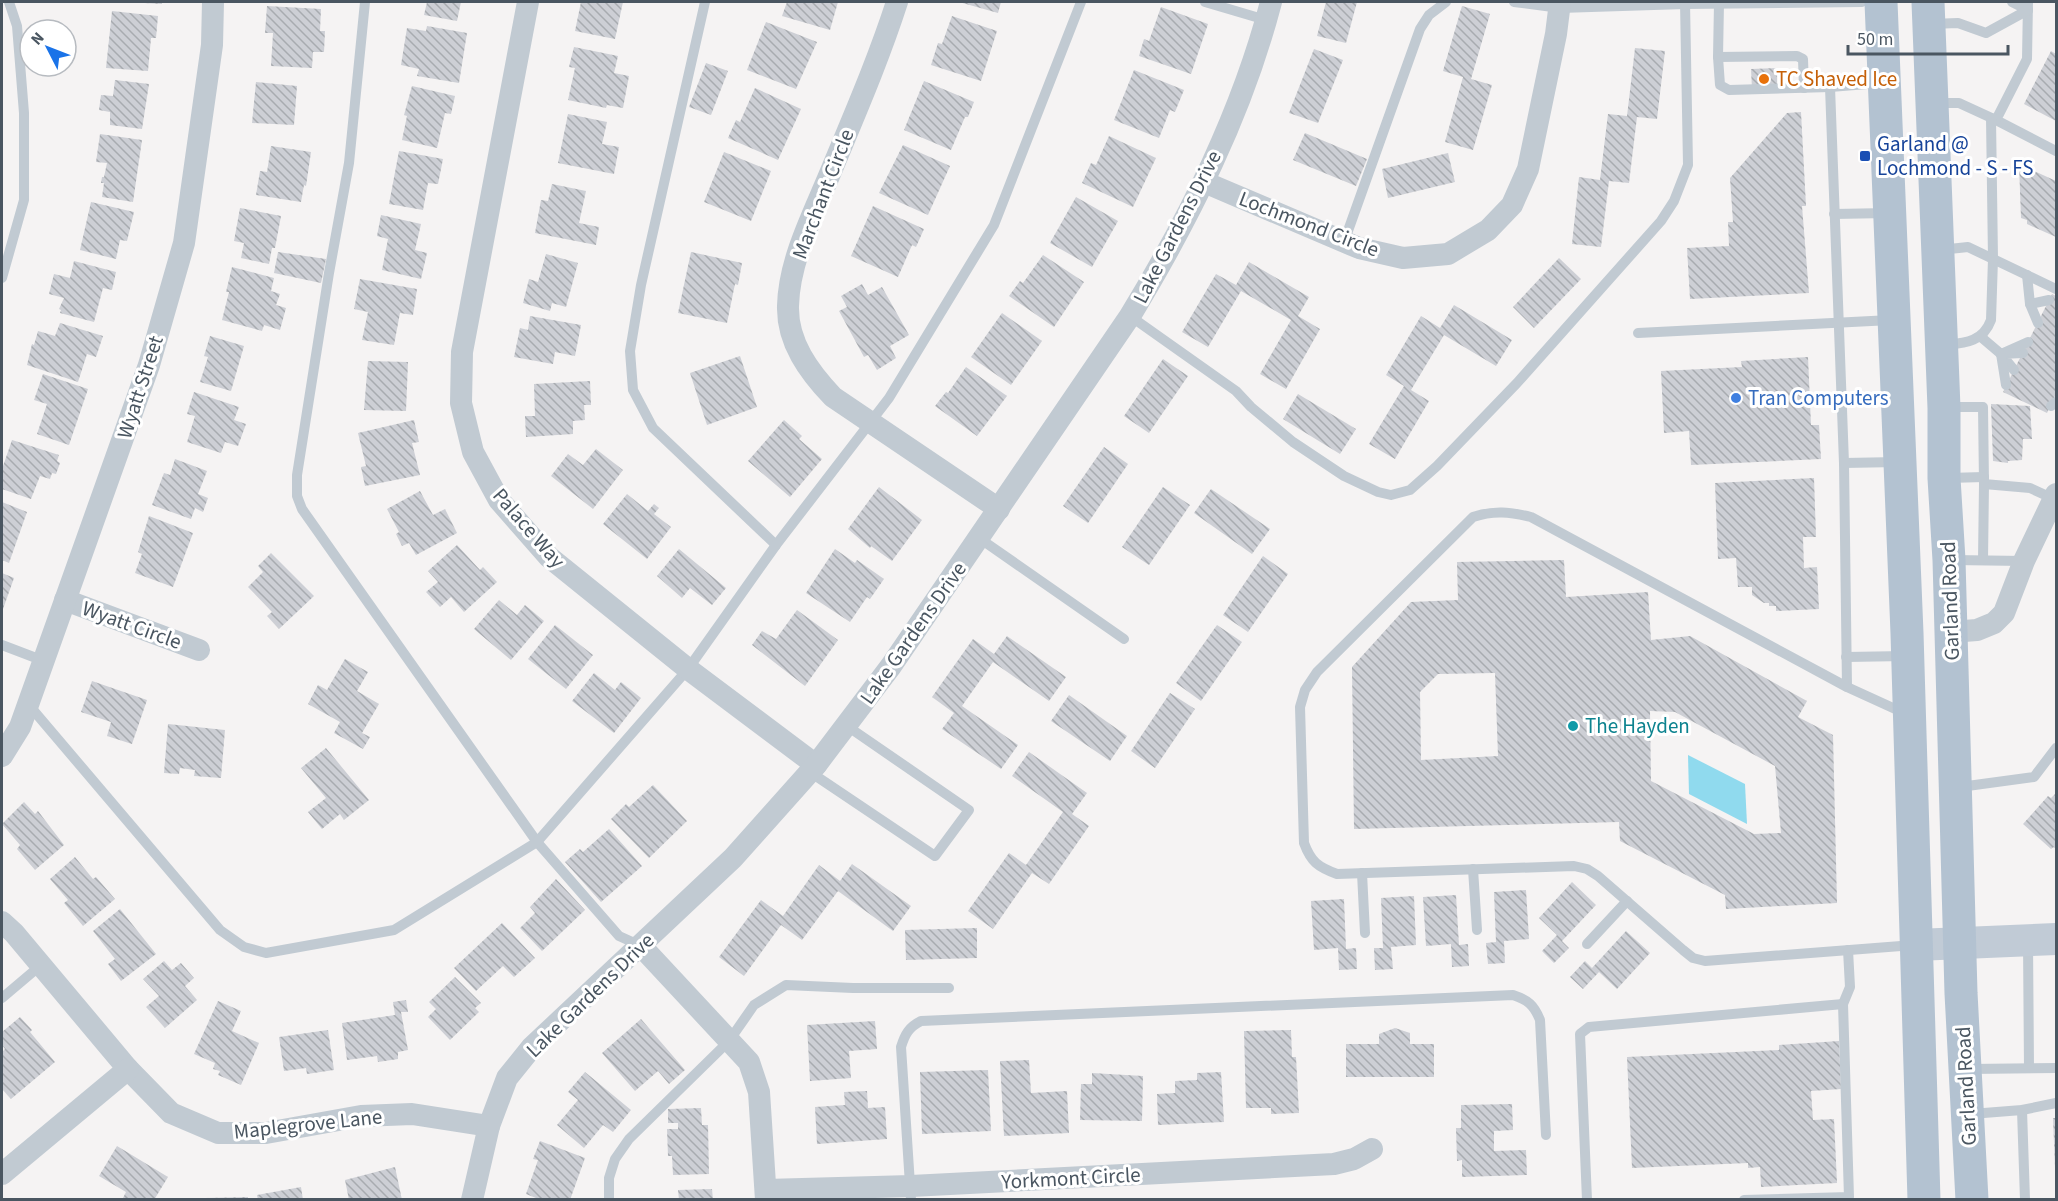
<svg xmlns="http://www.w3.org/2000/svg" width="2058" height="1201" viewBox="0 0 2058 1201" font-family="'Source Sans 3',sans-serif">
<defs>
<pattern id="building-back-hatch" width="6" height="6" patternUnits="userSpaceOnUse" patternTransform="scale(1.5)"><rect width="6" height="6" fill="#cdcfd5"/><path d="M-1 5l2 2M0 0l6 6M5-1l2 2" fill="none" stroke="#a8abb0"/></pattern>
</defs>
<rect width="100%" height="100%" fill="#f5f3f3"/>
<polygon fill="#90daee" points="1688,755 1745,784 1747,824 1689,794"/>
<g fill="url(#building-back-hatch)" fill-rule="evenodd">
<polygon points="144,2 162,2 162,4 144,3"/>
<polygon points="427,2 461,2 457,21 424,15"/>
<polygon points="581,2 623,2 615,39 575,31"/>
<polygon points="787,2 838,2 830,30 782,16"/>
<polygon points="959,2 1001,2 998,13"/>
<polygon points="1326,2 1357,2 1346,43 1317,36"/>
<polygon points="267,6 321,9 320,31 325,31 324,52 313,52 312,68 271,66 273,33 265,33"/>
<polygon points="1462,6 1490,14 1471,79 1492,85 1473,150 1445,142 1463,77 1443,71"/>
<polygon points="1161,7 1208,24 1191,74 1139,56 1144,39 1149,41"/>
<polygon points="112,11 158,16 156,38 151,38 148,71 106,68"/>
<polygon points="952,16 997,31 981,81 931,65 938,43 942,44"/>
<polygon points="766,22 817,42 796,89 747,70"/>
<polygon points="427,26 467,33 459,83 417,76 419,69 401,65 407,28 426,31"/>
<polygon points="574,47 618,56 614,73 629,76 623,108 607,105 606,108 568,100 575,68 569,67"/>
<polygon points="1635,48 1665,51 1657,119 1637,117 1629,183 1609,181 1601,247 1572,244 1579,177 1600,180 1608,114 1627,116"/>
<polygon points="1314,49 1343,60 1318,123 1289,113"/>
<polygon points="2051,51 2056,54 2056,121 2024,104"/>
<polygon points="706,63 728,71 711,115 689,107"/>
<polygon points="1777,68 1777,88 1752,89 1751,69"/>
<polygon points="1134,70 1184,90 1175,112 1170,110 1159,138 1114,120"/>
<polygon points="115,80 149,84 142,129 110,125 110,112 99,110 101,95 113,96"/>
<polygon points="924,81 974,102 968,117 965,117 951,150 904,130"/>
<polygon points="256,82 297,86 294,125 252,123"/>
<polygon points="412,86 455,96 451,114 445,113 437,148 402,140 407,116 404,115"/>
<polygon points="755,88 801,109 778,160 728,138 736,120 740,122"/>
<polygon points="1801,112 1806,206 1802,206 1809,293 1690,299 1687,248 1729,246 1728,222 1733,222 1730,178 1787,113"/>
<polygon points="568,114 607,122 602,144 619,147 614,174 558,163"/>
<polygon points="1305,133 1367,159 1356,186 1293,160"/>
<polygon points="100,134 142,140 133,202 102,197 104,183 101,183 102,177 104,177 107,163 96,162"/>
<polygon points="1109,136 1156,158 1133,207 1082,183 1091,163 1096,165"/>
<polygon points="903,145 950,166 928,215 879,193"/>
<polygon points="271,146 311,152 306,186 304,185 301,202 256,195 260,171 267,172"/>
<polygon points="399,151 443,159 438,184 428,183 423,210 389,204"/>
<polygon points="724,152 771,171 751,221 704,202"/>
<polygon points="1448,153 1455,182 1388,198 1382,169"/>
<polygon points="2019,164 2056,181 2056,237 2027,224 2027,220 2021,218"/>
<polygon points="552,184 586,191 579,223 599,227 596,245 535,233 541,200 548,201"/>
<polygon points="1076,197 1118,221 1092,267 1050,243"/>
<polygon points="91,202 134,212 127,241 120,240 116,259 80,250"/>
<polygon points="873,206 924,229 916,247 912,245 898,277 851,256"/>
<polygon points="240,208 281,216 275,248 272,248 269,264 241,258 244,243 234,241"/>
<polygon points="381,215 421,224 415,250 427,253 421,279 382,270 388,239 377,236"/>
<polygon points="278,252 326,259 321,283 274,273"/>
<polygon points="691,252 742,263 738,285 735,284 727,323 678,313"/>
<polygon points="546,254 578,263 566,307 552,303 550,311 523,303 529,279 538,282"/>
<polygon points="1043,255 1084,282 1054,327 1009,296 1020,281 1023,283"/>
<polygon points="1559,258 1581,279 1534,328 1513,307"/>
<polygon points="74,261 116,272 112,290 103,288 94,322 60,313 61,310 59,309 64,298 49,294 54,274 70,278"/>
<polygon points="1249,262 1309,297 1298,316 1320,329 1286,389 1260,374 1291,320 1241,291 1208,347 1182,332 1216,274 1236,285"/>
<polygon points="232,267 274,278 271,291 280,294 276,305 286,308 280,330 264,325 262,331 222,320 229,292 226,292"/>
<polygon points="360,279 417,289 413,315 400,313 394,345 362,340 368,312 354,309"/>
<polygon points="862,284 868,295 882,287 909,335 890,346 896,358 877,370 868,355 864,357 839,311 847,307 841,296"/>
<polygon points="2052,294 2056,296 2056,394 2047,413 2003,392"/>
<polygon points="1454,305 1512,340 1496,366 1444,335 1411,390 1429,401 1395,459 1369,444 1404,386 1386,375 1421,316 1440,328"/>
<polygon points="1002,313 1042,341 1011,385 971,357"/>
<polygon points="530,316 581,325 575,356 555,352 553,364 514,357 520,328 528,330"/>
<polygon points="60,323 103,336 96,357 87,354 78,382 27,365 32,344 34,345 38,331 55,336"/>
<polygon points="210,336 244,346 231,391 200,382 208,357 204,356"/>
<polygon points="740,356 757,407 707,425 690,373"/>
<polygon points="1808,357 1811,425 1819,425 1821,459 1691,465 1689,431 1664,433 1661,371 1742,367 1741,361"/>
<polygon points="1163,359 1188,376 1149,433 1124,416"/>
<polygon points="368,361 408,362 406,411 364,410"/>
<polygon points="966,367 1007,396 977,436 935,406 946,392 948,393"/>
<polygon points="43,374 88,389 69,445 37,434 47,404 34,400"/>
<polygon points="590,381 591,405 584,405 585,420 573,421 573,434 526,437 525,416 535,416 534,384"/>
<polygon points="194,392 239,407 234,420 246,424 238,446 225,442 221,453 187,442 195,416 187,414"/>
<polygon points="1298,394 1356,429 1340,454 1283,419"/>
<polygon points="1991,404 2030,406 2032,439 2023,439 2022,460 2008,461 2008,463 1993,461"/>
<polygon points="414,420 419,442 412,443 420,475 365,486 361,467 366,466 358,433"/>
<polygon points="784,420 802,436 799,439 822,459 790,497 748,461"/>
<polygon points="12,440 59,455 57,461 60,463 56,474 52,473 50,479 40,476 31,499 2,489 2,469"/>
<polygon points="1104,447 1128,464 1088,523 1063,506"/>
<polygon points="596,449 623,470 593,509 551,476 568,454 583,465"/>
<polygon points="175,459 207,471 198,494 208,498 203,512 195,508 191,519 152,505 164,473 170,475"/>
<polygon points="1814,478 1816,537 1803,537 1804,568 1817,567 1819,609 1776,611 1776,606 1769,606 1769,603 1764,603 1752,595 1752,587 1738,587 1736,558 1718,559 1715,483"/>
<polygon points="879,487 922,520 892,561 871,546 870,548 848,529"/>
<polygon points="1163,487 1190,505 1149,565 1122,547"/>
<polygon points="1211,489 1270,529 1252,554 1194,513"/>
<polygon points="420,491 433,515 445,509 457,533 416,555 409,543 402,546 396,534 399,532 387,509"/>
<polygon points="627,494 648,511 654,504 659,508 654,514 671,527 647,559 603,524"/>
<polygon points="2,502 27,512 9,563 2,560"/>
<polygon points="149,516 193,533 173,587 135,573 142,554 138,552"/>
<polygon points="457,545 480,570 483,567 497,582 464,612 451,597 440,607 426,592 438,582 428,571"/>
<polygon points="679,549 726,588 712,605 690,588 682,598 657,576"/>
<polygon points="835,549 855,563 857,560 884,579 870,599 867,597 850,622 806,593"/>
<polygon points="271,553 314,596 279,629 267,616 272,612 248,587 263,572 258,566"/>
<polygon points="1263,556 1288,574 1248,632 1223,615"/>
<path d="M1564,560L1566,597L1648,592L1651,640L1690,636L1807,701L1798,717L1833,735L1837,903L1726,909L1725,895L1620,841L1619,822L1354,829L1352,667L1411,602L1458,600L1457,562ZM1495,673L1498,756L1421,760L1420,692L1438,674ZM1650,711L1675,712L1775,766L1781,833L1754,834L1651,781Z"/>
<polygon points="2,573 14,578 2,612"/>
<polygon points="499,600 517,615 525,605 544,621 511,660 474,629"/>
<polygon points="797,610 838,640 805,686 752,645 762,631 776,639"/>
<polygon points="555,625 593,655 566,689 528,659"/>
<polygon points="1217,625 1242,642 1201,701 1176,683"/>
<polygon points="1007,636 1066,677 1049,701 993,662 962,706 1018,745 1001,769 942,729 954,713 932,697 973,639 994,654"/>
<polygon points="345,659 368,672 357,691 379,704 362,733 370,737 363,749 334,733 340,722 308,704 318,685 327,690"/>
<polygon points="594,673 615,690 621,682 641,698 614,733 572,701"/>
<polygon points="92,681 147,700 132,744 107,736 111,722 81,712"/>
<polygon points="1170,693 1195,709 1155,768 1131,751"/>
<polygon points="1069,695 1127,736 1110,761 1051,721"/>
<polygon points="168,724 225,730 221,778 194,776 195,770 180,768 179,774 164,773"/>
<polygon points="326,748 369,800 344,820 340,814 322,829 308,812 326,798 301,768"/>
<polygon points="1029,752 1087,793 1072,814 1089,826 1049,884 1032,873 993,929 968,911 1009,853 1026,865 1063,812 1012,776"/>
<polygon points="653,785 687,821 649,858 611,819 626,804 629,807"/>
<polygon points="2055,794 2056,795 2056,849 2054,847 2051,849 2023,824 2048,796 2051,798"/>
<polygon points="24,802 35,814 38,811 64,845 35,870 17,849 20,845 2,824"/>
<polygon points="609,829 642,866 601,902 565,862 580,849 583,852"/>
<polygon points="75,857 93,879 96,877 115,899 83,926 64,903 68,900 50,879"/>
<polygon points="852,864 911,906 893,931 838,891 802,940 781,925 744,976 719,957 761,900 783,916 819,865 840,881"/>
<polygon points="556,879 585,910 542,951 520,928 535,913 530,907"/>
<polygon points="1572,882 1596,905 1562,941 1569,948 1554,963 1542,951 1557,935 1539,918"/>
<polygon points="1526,890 1529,939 1504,941 1505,963 1488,964 1486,943 1496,942 1494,892"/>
<polygon points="1456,895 1459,945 1468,944 1469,966 1452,967 1451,944 1426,946 1423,897"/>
<polygon points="1414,896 1416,945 1391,947 1393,969 1375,970 1374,948 1383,948 1381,898"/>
<polygon points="1344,899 1346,949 1356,948 1357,969 1339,970 1338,948 1314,950 1311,901"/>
<polygon points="120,909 156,954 121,981 108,964 115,959 93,931"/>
<polygon points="502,923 535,958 514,977 503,966 476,991 454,968"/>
<polygon points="977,928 977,958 906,960 905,930"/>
<polygon points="1626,931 1650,953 1617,989 1599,972 1583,989 1570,977 1585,961 1592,968"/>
<polygon points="164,961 172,970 181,963 194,978 185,986 197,1000 165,1028 146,1007 159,996 143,979"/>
<polygon points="455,977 481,1003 475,1008 479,1012 450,1040 428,1017 436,1009 429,1002"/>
<polygon points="406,1000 408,1012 401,1012 408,1050 398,1052 398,1059 378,1062 377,1056 347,1060 342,1023 395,1015 393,1002"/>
<polygon points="218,1001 241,1011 232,1031 259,1043 241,1085 218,1075 220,1071 213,1069 215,1063 194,1054"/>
<polygon points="20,1017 32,1030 30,1032 55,1062 11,1099 2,1089 2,1052 5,1049 2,1045 2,1032"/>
<polygon points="641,1019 685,1070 669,1084 658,1071 635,1091 602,1053"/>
<polygon points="875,1021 877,1049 849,1051 851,1078 810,1081 807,1025"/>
<polygon points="1395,1028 1410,1033 1410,1044 1434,1044 1434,1077 1346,1077 1346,1044 1379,1044 1379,1034"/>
<polygon points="328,1030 334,1070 307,1074 306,1068 284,1071 279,1037"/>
<polygon points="1291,1030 1292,1057 1296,1057 1299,1113 1271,1114 1271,1108 1246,1108 1244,1031"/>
<polygon points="1839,1041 1841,1089 1811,1091 1813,1120 1834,1119 1837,1183 1761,1187 1760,1167 1748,1168 1748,1163 1632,1168 1627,1057 1779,1050 1779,1045"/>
<polygon points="1029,1060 1031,1093 1067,1091 1069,1133 1004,1136 1000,1061"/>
<polygon points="988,1070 991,1131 922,1134 920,1072"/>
<polygon points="585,1072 631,1110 613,1132 603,1125 584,1148 557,1125 578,1100 568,1092"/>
<polygon points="1221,1072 1224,1122 1158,1125 1157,1094 1175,1093 1175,1081 1197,1080 1197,1073"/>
<polygon points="1092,1073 1143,1076 1142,1121 1080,1120 1081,1084 1092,1084"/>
<polygon points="867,1091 868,1108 885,1107 887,1139 817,1144 815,1107 845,1105 844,1092"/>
<polygon points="1512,1104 1513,1130 1494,1131 1494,1151 1526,1150 1527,1175 1462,1177 1462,1160 1457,1161 1456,1128 1461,1128 1461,1105"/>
<polygon points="701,1108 702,1125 708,1125 709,1174 673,1175 672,1156 668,1156 667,1129 678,1129 678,1123 668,1123 668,1109"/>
<polygon points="2053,1118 2056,1118 2056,1168 2055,1168"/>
<polygon points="540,1141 585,1158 570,1200 541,1200 526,1194 538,1160 533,1159"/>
<polygon points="117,1146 168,1177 154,1200 122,1200 126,1192 99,1176"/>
<polygon points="395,1167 402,1200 349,1200 345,1180"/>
<polygon points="301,1187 303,1200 258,1200 257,1195"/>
<polygon points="712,1189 713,1200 679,1200 678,1190"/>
<polygon points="248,1197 248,1200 205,1200 205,1198"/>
</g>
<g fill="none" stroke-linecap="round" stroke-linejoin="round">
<g stroke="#c1cad2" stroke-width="10">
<polyline points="365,2 349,163 329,273 297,475 297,496 302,509 537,842 619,936 641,946"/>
<polyline points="705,2 641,285 630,351 633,390 653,428 776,545"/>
<polyline points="1205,2 1266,20"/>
<polyline points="1514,2 1560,8 1685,4 1862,2"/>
<polyline points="2012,2 2028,10"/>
<polyline points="2028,2 2027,59 1996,120 2056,151"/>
<polyline points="1719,3 1718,57 1720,85 1729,90 1830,87 1880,83"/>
<polyline points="1931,24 1958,23 1986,33 2028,10"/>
<polyline points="1718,57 1797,56 1803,59 1804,88"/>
<polyline points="1830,87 1844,463 1847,687"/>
<polyline points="1934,103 1959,103 1996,120"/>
<polyline points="1834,214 1888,213"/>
<polyline points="1344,242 1420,29 1429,15 1446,2"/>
<polyline points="1940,250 1968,247 2056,289"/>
<polyline points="2027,275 2030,304 2038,323"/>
<polyline points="2,278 24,200 24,113 17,26 9,2"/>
<polyline points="2030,304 2049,300"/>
<polyline points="1130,316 1236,391 1251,407 1293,442 1344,476 1378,492 1391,495 1410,490 1437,466 1517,383 1661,221 1674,201 1688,165 1685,2"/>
<polyline points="1638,333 1891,320"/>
<polyline points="1981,337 2001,354"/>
<path d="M1945,345C1965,343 1983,342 1991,320L1993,259L1991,118"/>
<polyline points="2014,370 2001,354 2023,353"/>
<polyline points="2006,385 2001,354 2028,342"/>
<polyline points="2051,406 2056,402"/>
<polyline points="1947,407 1983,407 1984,484 2030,488 2054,499"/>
<polyline points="1844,463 1898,462"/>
<polyline points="1948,478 1984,477"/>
<polyline points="979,538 1124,639"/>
<polyline points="1953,560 2024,561"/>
<polyline points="1983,560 1984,484"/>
<polyline points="2,645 44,661"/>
<polyline points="1846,657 1906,656"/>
<polyline points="28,704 220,930 244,947 266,953 394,930 537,842 688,669 776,545 889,398 994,225 1081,2"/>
<path d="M1904,713L1847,687L1531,517C1510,512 1494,510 1473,517L1317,672L1305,690L1300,707L1304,843C1311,862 1318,867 1337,874L1574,866L1587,869L1598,876L1683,950L1693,958L1705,961L1914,945"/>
<polyline points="810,772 935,856 969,810 847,726"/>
<polyline points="1960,787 2034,777 2056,748"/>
<polyline points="1473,869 1477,930"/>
<polyline points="1362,873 1365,933"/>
<polyline points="2028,942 2029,1068"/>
<polyline points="1587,944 1627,901"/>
<polyline points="2,998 41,965"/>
<polyline points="1969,1069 2056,1068"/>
<polyline points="2022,1110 2025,1200"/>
<polyline points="1971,1114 2022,1110 2056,1103"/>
<polyline points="609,1200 609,1178 615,1159 629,1139 729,1041 754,1005 786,985 853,988 949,988"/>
<path d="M911,1200L901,1047C905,1034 909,1027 921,1021L1513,995C1528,1000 1534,1005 1540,1020L1546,1135"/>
<polyline points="1587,1200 1580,1034 1589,1027 1843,1004"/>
<polyline points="1744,1200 1849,1197 1843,1004 1850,987 1848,950"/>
</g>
<g stroke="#c1cad2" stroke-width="22">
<polyline points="528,2 462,352 461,403 473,452 499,500 549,557 688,669 816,765"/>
<path d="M897,2C878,61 853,118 829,176C812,217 789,261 788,306C787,342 809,372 833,397L999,509"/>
<polyline points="1204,182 1359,248 1403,258 1448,254 1488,230 1512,205 1528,169 1556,34 1560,2"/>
<polyline points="65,600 199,650"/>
<polyline points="1951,632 1977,630 1994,623 2004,613 2024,561 2056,494"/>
<polyline points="2,756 20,727 149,365 184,243 212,45 213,2"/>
<polyline points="2,922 14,933 128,1069 171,1113 218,1133 266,1133 361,1116 412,1114 489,1126"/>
<polyline points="641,946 749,1062 759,1092 766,1200"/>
<polyline points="2,1174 128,1069"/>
<polyline points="766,1190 911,1186 1334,1164 1354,1159 1372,1149"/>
<path d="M472,1200L489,1126L507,1078L532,1047L733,858L816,765L891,666L1130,316C1190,217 1242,113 1271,2"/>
</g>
<polyline stroke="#c1cbd6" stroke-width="32" points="1916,945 2056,939"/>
<g stroke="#b3c2d1" stroke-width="33">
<polyline points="1881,2 1907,633 1924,1200"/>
<polyline points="1928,2 1944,408 1944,478 1949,560 1961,993 1972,1200"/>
</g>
</g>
<circle fill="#e8710a" stroke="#fff" stroke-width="2" cx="1764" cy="79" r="6"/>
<rect fill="#1a4fb4" stroke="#fff" stroke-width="2" x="1859" y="150" width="12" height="12" rx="3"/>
<circle fill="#3f7fe0" stroke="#fff" stroke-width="2" cx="1736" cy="398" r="6"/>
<circle fill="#0f9aa8" stroke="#fff" stroke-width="2" cx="1573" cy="726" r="6"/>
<g text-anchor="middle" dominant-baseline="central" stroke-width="6" stroke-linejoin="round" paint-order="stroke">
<g font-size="21" fill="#c56008" stroke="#fff" text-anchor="start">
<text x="1776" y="79">TC Shaved Ice</text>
</g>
<g font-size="21" fill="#164399" stroke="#fff" text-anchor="start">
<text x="1877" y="144">Garland @<tspan x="1877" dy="24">Lochmond - S - FS</tspan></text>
</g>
<g font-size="21" fill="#4a5661" stroke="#fff">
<text transform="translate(823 194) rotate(-69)">Marchant Circle</text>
<text transform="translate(1309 224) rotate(21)">Lochmond Circle</text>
<text transform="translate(1177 227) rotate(-63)">Lake Gardens Drive</text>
<text transform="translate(140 387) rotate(-72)">Wyatt Street</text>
<text transform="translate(529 528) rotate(49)">Palace Way</text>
<text transform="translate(1950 601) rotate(-92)">Garland Road</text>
<text transform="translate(132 625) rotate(20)">Wyatt Circle</text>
<text transform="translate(913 633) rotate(-55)">Lake Gardens Drive</text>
<text transform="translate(590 995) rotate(-44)">Lake Gardens Drive</text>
<text transform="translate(1966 1086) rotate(-93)">Garland Road</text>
<text transform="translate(308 1124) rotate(-6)">Maplegrove Lane</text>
<text transform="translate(1071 1178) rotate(-3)">Yorkmont Circle</text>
</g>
<g font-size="21" fill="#366cbe" stroke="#fff" text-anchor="start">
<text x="1748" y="398">Tran Computers</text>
</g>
<g font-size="21" fill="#0d838f" stroke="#fff" text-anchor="start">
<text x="1585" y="726">The Hayden</text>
</g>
</g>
<rect width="2058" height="1201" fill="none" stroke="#4a5661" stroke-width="6"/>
<g transform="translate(48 48) rotate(312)"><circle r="28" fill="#ffffff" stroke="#b7bbc0" stroke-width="1.5"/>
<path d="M0-4.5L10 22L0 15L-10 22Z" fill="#1a73e8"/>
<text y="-9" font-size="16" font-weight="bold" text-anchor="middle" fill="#4a5661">N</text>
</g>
<path d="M1848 45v9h160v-9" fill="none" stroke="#4a5661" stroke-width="3"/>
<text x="1857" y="45" font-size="18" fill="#4a5661" stroke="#ffffff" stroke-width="4.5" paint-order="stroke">50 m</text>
</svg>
